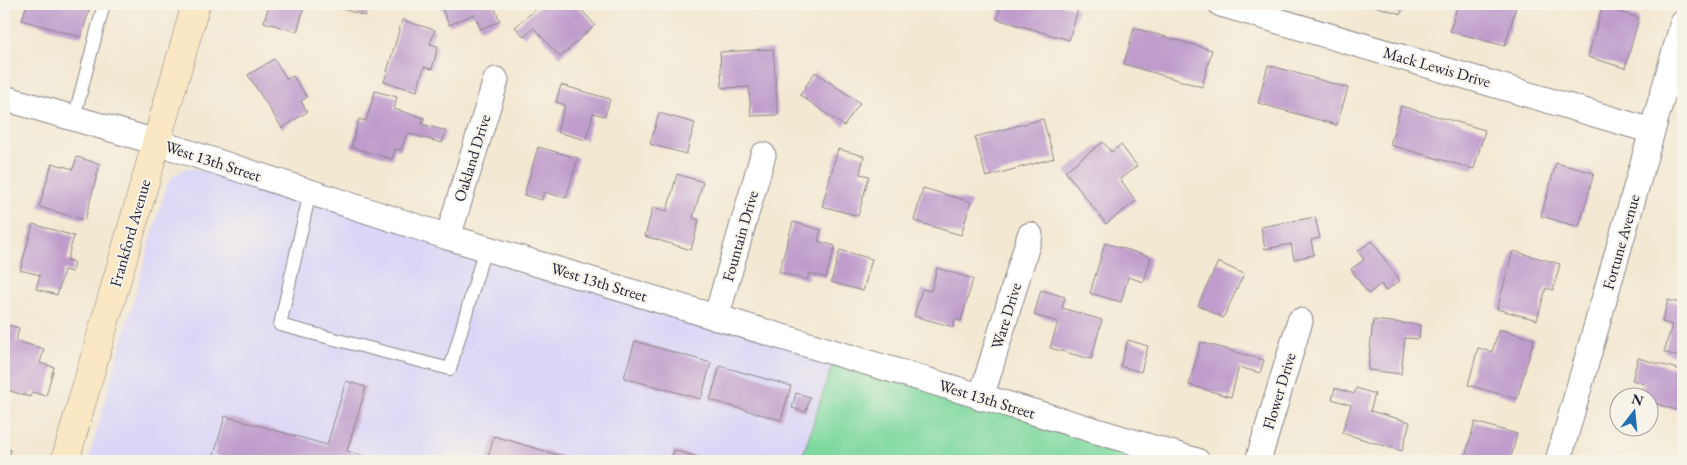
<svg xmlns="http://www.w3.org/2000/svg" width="1687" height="465" viewBox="0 0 1687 465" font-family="'EB Garamond',serif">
<rect width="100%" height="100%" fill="#f7f3e8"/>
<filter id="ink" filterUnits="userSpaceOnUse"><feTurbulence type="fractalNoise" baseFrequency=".02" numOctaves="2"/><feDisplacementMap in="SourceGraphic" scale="10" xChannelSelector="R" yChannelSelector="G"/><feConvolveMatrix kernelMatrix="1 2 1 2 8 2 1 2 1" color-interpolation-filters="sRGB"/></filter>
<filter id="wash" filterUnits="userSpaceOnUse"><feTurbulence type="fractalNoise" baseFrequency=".0096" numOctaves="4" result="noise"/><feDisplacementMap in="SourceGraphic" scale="20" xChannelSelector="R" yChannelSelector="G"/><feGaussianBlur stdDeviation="1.12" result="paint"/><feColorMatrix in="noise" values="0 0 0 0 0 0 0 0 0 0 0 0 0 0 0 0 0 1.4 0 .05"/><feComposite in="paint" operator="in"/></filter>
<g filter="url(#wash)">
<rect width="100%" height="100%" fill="#f3e8d2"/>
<polygon fill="#dad6f7" points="186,168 200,169 834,359 801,461 88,461 166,186 173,176"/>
<polygon fill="#7fd99f" stroke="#507e6d" points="834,359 1177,461 801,461"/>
<g id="blocks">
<g fill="#bf9ccc">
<polygon points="27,4 91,4 81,37 22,20"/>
<polygon points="269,4 305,4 297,32 264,22"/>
<polygon points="340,4 368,4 365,16 339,8"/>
<polygon points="440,4 493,4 500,21 481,29 474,14 449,25"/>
<polygon points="542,4 576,4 595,25 560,57 534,28 524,37 515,27"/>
<polygon points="1001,4 1060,4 1078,9 1069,40 997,19"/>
<polygon points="1367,4 1404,4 1401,14"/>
<polygon points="1458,4 1504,4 1516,7 1505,46 1450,31"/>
<polygon points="1602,7 1639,18 1625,68 1588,57"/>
<polygon points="402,20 435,30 430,44 438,46 432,69 424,67 417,91 384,82"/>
<polygon points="1134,28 1212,50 1202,87 1124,64"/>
<polygon points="773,49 778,115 751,116 749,87 722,88 720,52"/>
<polygon points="274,59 287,79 293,76 307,97 301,101 307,112 282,128 248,75"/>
<polygon points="1268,65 1348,88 1337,125 1258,103"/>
<polygon points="815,72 860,103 844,126 800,95"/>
<polygon points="561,85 610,99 605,116 593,113 586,140 557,132 565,105 556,102"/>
<polygon points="375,91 397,97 394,109 424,118 422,124 446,131 442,143 407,133 401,150 395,149 392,159 351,147 359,119 366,121"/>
<polygon points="1401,106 1485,130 1474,169 1390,145"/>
<polygon points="659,113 695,123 686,154 650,144"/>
<polygon points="1043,119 1054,158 986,177 975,137"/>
<polygon points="1103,142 1111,152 1121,145 1137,166 1120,179 1136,201 1106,224 1065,171"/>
<polygon points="538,147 578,158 566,198 544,192 542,200 524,195"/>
<polygon points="838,149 864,156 860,174 869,176 858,216 822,206"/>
<polygon points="77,157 100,164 85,220 39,207 52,163 73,169"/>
<polygon points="1556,163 1594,173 1579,227 1541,216"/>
<polygon points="677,174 703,182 693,218 699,220 691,250 645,236 653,207 667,211"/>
<polygon points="923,188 971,202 961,235 914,221"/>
<polygon points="1315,217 1320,238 1311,240 1314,255 1294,259 1291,244 1265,249 1261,227"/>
<polygon points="793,222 821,230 818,241 835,246 826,278 809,273 807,280 779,272"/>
<polygon points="33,224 74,236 67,260 74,262 72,272 64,270 57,295 36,289 40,275 20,270"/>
<polygon points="1372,241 1400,281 1385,291 1381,284 1368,294 1351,269 1364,260 1358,251"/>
<polygon points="1105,243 1151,257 1144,282 1128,277 1121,302 1090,293"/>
<polygon points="840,250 872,259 863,291 831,282"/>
<polygon points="1513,251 1560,264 1553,290 1546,288 1537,320 1497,309"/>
<polygon points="1218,262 1244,274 1223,318 1198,305"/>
<polygon points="937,268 973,279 961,321 955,319 953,327 914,316 922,289 931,291"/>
<polygon points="1041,290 1065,297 1062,308 1102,320 1091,359 1050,348 1058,322 1034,315"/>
<polygon points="1668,300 1683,304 1683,358 1664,352 1672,325 1662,322"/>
<polygon points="1373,320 1420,325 1419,339 1405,338 1401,374 1368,370"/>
<polygon points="4,324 19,328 16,341 44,349 40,363 54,367 46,396 32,392 30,397 4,389"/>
<polygon points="1499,329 1534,339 1517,399 1468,385 1478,348 1492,352"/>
<polygon points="1128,340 1148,346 1141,372 1120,366"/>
<polygon points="635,341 711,363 701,399 624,378"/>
<polygon points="1201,342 1264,360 1260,373 1239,367 1231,397 1189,385"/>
<polygon points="1638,358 1681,370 1678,379 1683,380 1683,412 1650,402 1650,398 1640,398 1644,384 1632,380"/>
<polygon points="720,366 791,386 781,420 710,400"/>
<polygon points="346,381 366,387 347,451 380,461 234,461 214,455 225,416 327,445"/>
<polygon points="1335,388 1354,394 1356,388 1375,394 1370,411 1410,422 1402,451 1342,433 1351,405 1332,399"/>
<polygon points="796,393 810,397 806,412 792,408"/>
<polygon points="1475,422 1517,434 1510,461 1464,461"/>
<polygon points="494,436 579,461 487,461"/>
<polygon points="4,448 11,450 8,461 4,461"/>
<polygon points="674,450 711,461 671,461"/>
</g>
</g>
</g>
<g filter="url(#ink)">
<use href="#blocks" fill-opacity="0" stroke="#8a8586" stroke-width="1"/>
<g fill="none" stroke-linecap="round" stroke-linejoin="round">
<g stroke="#8a8586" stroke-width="14">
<g id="lane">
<polyline points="74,118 104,4"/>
<polyline points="310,192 280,325 450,369 485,248"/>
</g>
</g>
<g stroke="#8a8586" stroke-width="27">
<g id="street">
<polyline points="1221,4 1652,131"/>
<polyline points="4,98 156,142 448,237 1197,461"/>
<polyline points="448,237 496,80"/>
<polyline points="716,318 763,155"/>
<polyline points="981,398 1030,235"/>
<polyline points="1258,461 1300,321"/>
<polyline points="1558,461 1683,23"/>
</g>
</g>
<g stroke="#8a8586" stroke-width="29">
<polyline id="secondary" points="65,461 196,4"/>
</g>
<use href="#lane" stroke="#fff" stroke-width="12"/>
<use href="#street" stroke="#fff" stroke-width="25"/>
<use href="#secondary" stroke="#fae7c3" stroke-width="28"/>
</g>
</g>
<g text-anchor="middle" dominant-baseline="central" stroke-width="4" stroke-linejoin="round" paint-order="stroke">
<g font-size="16" fill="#22223b" stroke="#f7f3e8">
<text transform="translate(1437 67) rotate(16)">Mack Lewis Drive</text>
<text transform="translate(472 158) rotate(-73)">Oakland Drive</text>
<text transform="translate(213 161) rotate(18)">West 13th Street</text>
<text transform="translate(130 233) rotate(-74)">Frankford Avenue</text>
<text transform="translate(740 236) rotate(-74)">Fountain Drive</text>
<text transform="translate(1621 242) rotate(-74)">Fortune Avenue</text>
<text transform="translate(599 282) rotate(17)">West 13th Street</text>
<text transform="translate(1006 316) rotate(-73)">Ware Drive</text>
<text transform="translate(1279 391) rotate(-73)">Flower Drive</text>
<text transform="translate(987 399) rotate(17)">West 13th Street</text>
</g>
</g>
<rect width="1687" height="465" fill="none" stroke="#f7f3e8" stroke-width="20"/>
<g transform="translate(1634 412) rotate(16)"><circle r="24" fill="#f7f3e8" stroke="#a29fa3"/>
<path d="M0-4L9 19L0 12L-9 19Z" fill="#1f6fb2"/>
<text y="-8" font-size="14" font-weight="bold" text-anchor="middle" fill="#22223b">N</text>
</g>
</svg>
